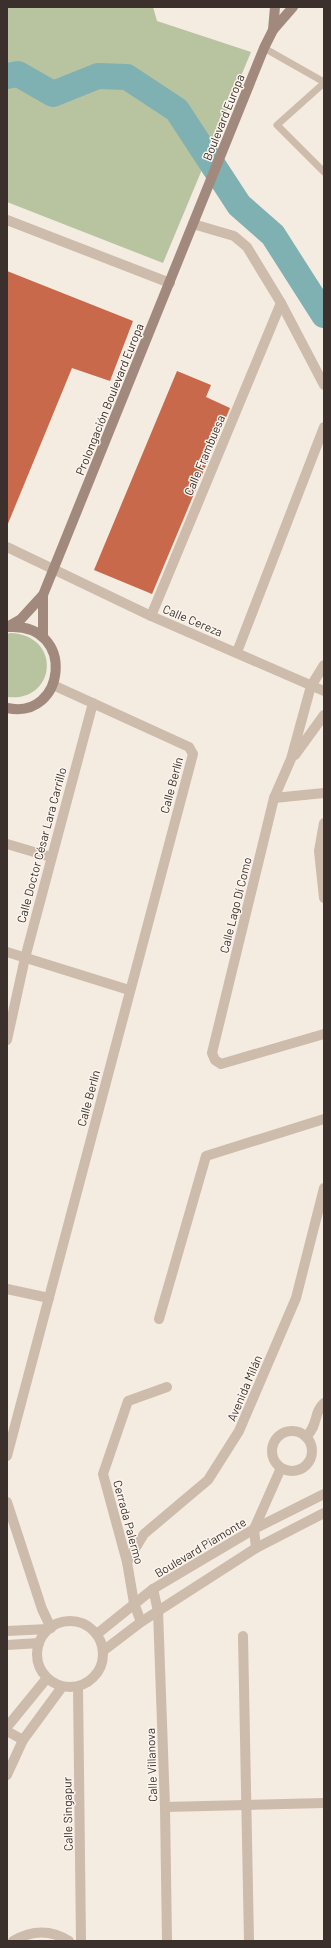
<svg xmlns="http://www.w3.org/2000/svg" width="331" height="1948" viewBox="0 0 331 1948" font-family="Barlow,sans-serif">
<rect width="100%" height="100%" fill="#f4ebe1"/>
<g fill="#b8c4a0">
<polygon points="7,7 153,7 157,21 251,52 163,263 7,202"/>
<path d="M10,633C63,635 56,703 7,697V634Z"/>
</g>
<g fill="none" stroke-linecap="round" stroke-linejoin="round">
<polyline stroke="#7fb0b2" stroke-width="26" points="7,76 18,74 53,94 98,76 127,77 177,110 239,205 273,235 324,315"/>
</g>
<g fill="#c8694b">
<polygon points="7,271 133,321 110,381 72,368 7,526"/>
<polygon points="177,371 211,385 206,397 230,408 152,594 94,570"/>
</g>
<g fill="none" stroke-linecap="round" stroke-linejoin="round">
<g stroke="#cdbbac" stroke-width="7">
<polyline points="264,48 324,82"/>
<polyline points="324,83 277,125 324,172"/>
</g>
<g stroke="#cdbbac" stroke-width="10">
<polyline points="7,220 170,283"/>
<polyline points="193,224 234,236 247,247 281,303 324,385"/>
<polyline points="7,547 151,616 324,691"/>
<polyline points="151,616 281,303"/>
<polyline points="237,652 324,427"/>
<polyline points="324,665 311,686 291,759 274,798 212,1053 215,1060 221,1064 324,1034"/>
<polyline points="295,755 324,715"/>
<polyline points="274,798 324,793"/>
<polyline points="324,823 319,851 324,898"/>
<polyline points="7,844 51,857"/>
<polyline points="7,952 129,990"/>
<polyline points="7,1040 25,958 93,703"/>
<polyline points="7,1289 49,1298"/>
<polyline points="159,1319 206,1156 324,1119"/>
<circle cx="292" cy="1451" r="20"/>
<path d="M306,1437C319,1424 313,1413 324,1403"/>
<polyline points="7,1456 193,754 189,747 53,685"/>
<polyline points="7,1502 42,1609 51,1628"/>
<polyline points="256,1548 254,1529 281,1468"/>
<polyline points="127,1562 144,1534 208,1480 239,1431 296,1298 324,1188"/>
<polyline points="153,1589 158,1611 165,1807 167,1941"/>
<circle cx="70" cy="1654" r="33"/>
<polyline points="141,1622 134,1603 127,1562 103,1474 128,1401 167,1387"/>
<polyline points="7,1631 49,1629"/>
<polyline points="97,1634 153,1589 254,1529 324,1494"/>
<polyline points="243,1636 249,1941"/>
<polyline points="7,1645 39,1643"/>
<polyline points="103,1651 141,1622 256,1548 324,1513"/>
<polyline points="78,1687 81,1941"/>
<polyline points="7,1727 47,1678"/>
<polyline points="7,1731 23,1740"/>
<polyline points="7,1775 23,1740 62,1687"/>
<polyline points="165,1807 324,1803"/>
<path d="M13,1941C32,1930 50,1929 69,1941"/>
</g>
<g stroke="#a18a7d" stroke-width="10">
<polyline points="273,30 275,7"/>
<polyline points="43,595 43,636"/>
<polyline points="7,627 21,619 43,595 264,48 273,30 293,7"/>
<path d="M7,708C66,721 77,623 9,627"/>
</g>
</g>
<g text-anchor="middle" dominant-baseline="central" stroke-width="3" stroke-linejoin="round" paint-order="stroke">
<g font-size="12" fill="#3b302b" stroke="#fbf5ee">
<text transform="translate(223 117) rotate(-68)">Boulevard Europa</text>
<text transform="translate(109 399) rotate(-68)">Prolongación Boulevard Europa</text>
<text transform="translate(204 455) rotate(-67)">Calle Frambuesa</text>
<text transform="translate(193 620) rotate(23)">Calle Cereza</text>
<text transform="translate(171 785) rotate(-75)">Calle Berlín</text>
<text transform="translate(41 845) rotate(-75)">Calle Doctor César Lara Carrillo</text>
<text transform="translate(235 905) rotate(-76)">Calle Lago Dí Como</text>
<text transform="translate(88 1098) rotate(-75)">Calle Berlín</text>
<text transform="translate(244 1388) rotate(-67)">Avenida Milán</text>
<text transform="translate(129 1522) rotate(75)">Cerrada Palermo</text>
<text transform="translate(200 1547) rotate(-31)">Boulevard Piamonte</text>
<text transform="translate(151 1765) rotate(-92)">Calle Villanova</text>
<text transform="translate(67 1814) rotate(-91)">Calle Singapur</text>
</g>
</g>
<rect width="331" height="1948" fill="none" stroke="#3b302b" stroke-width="16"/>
</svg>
